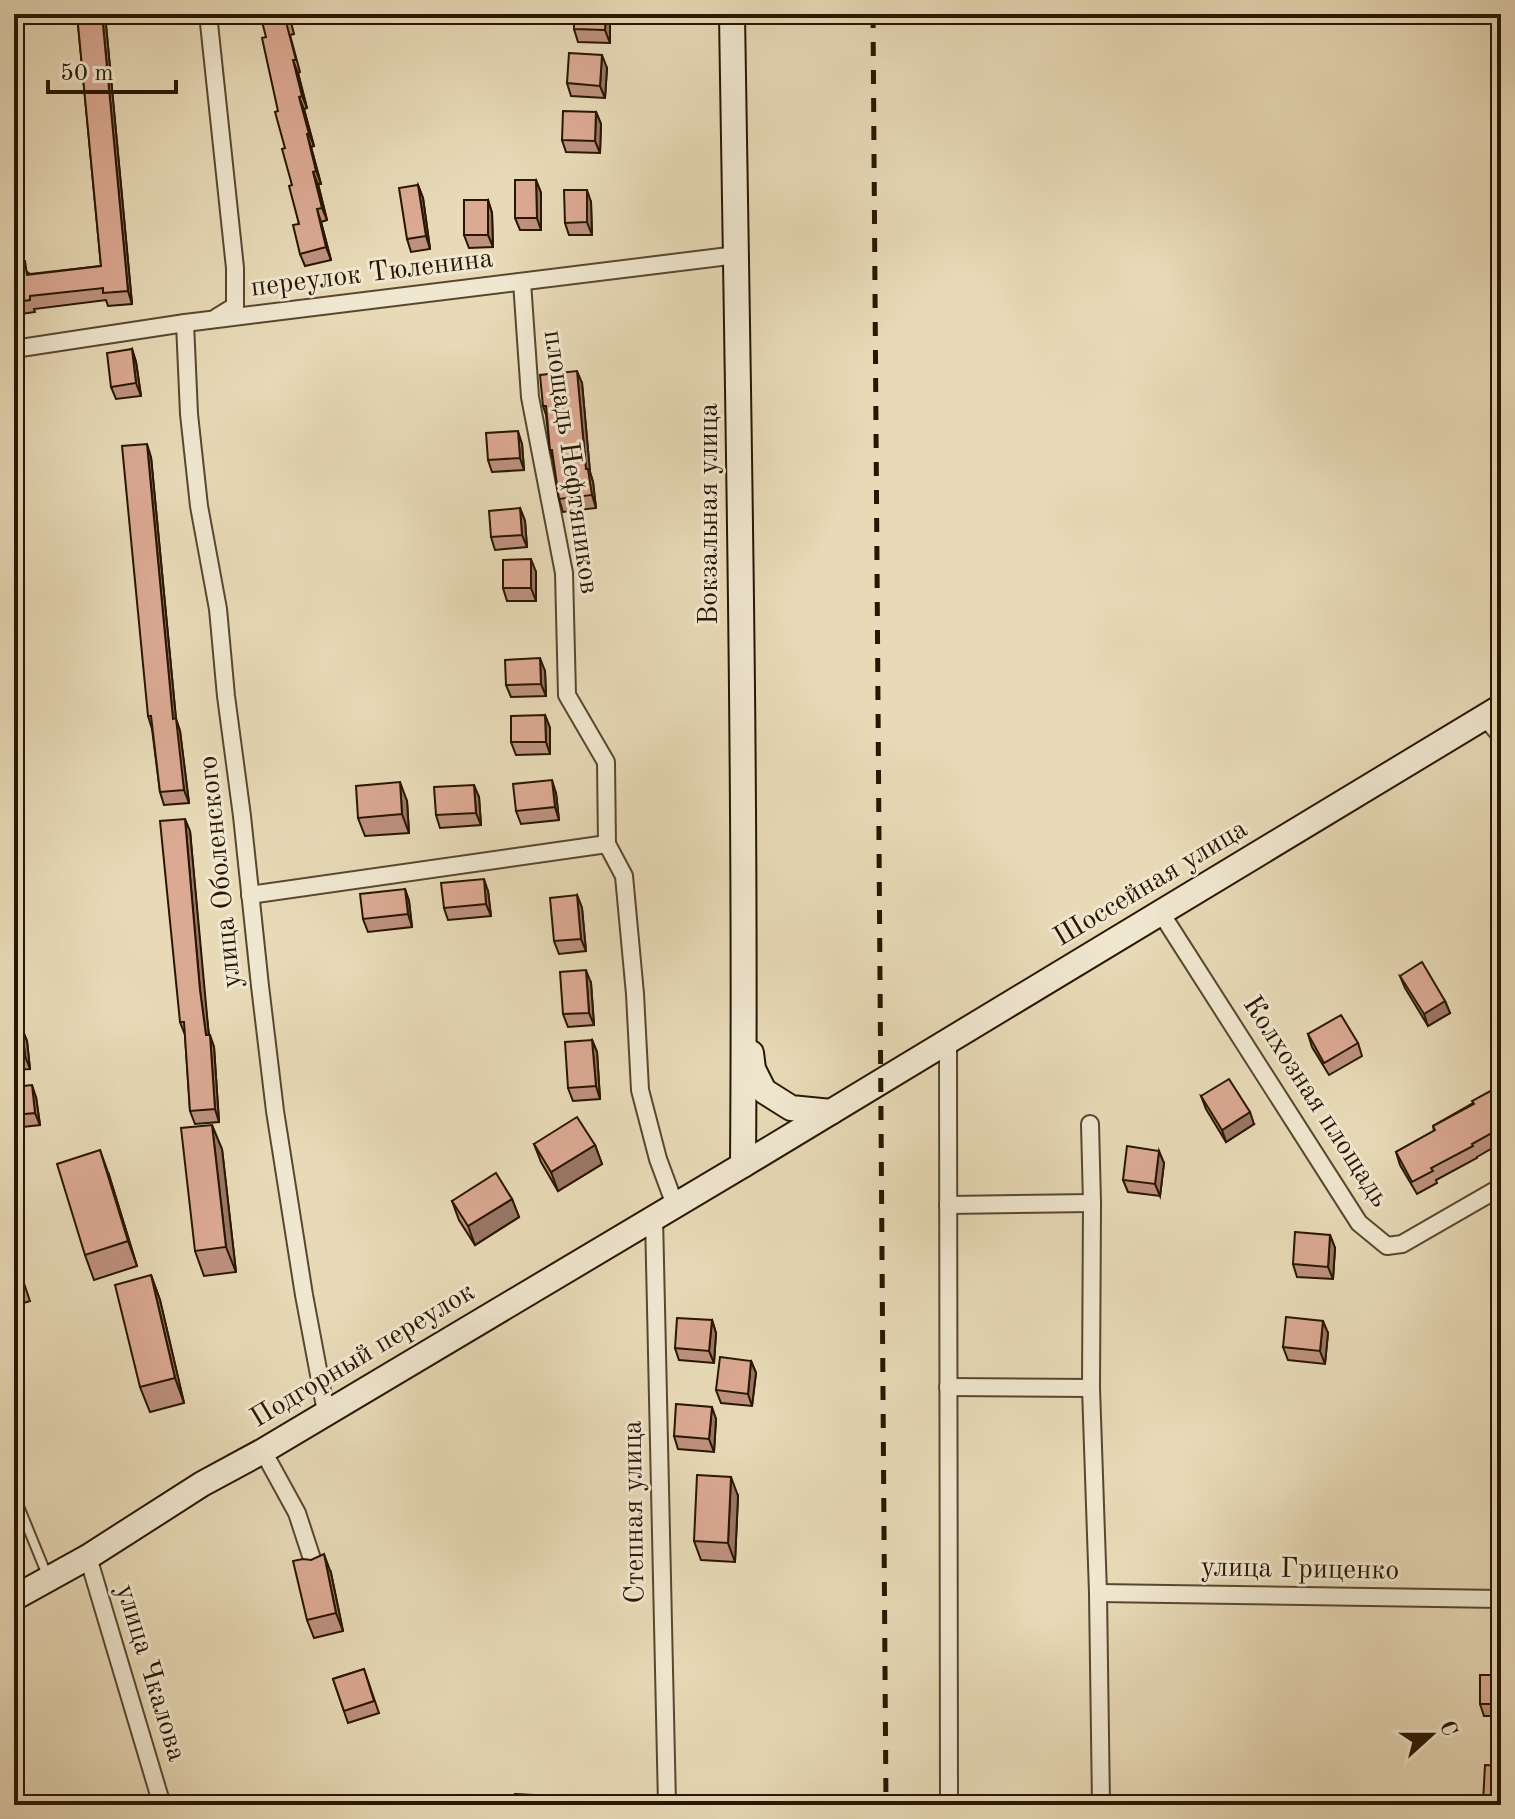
<svg xmlns="http://www.w3.org/2000/svg" width="1515" height="1819" viewBox="0 0 1515 1819" font-family="'Old Standard TT',serif">
<rect width="100%" height="100%" fill="#e8dab7"/>
<filter id="stains"><feTurbulence type="fractalNoise" baseFrequency=".0025" numOctaves="4"/><feColorMatrix values="0 0 0 0 .2 0 0 0 0 .09 0 0 0 0 .02 0 0 0 .5 -.17"/></filter>
<radialGradient id="worn" r=".72"><stop offset=".6" stop-color="#630" stop-opacity="0"/><stop offset="1" stop-color="#630" stop-opacity=".3"/></radialGradient>
<g fill="none" stroke-linecap="round" stroke-linejoin="round">
<g stroke="#58472f" stroke-width="12">
<polyline id="lane" points="14,1494 47,1575"/>
</g>
<g stroke="#58472f" stroke-width="20">
<g id="street">
<polyline points="208,14 235,268 235,306 217,317"/>
<polyline points="522,282 530,397 564,573 567,695 606,762 607,844 624,876 635,994 640,1090 658,1159 675,1205"/>
<polyline points="185,323 189,414 199,506 218,609 226,696 242,816 260,986 275,1111 304,1295 326,1412"/>
<polyline points="14,349 185,323 737,255"/>
<polyline points="1485,717 1501,736"/>
<polyline points="250,895 607,844"/>
<polyline points="1161,913 1359,1223 1387,1246 1402,1244 1501,1187"/>
<polyline points="948,1042 949,1805"/>
<polyline points="1090,1124 1092,1203 1091,1388 1098,1593 1101,1805"/>
<polyline points="948,1205 1092,1203"/>
<polyline points="654,1217 667,1805"/>
<polyline points="948,1387 1091,1388"/>
<polyline points="263,1451 297,1513 315,1568"/>
<polyline points="88,1557 162,1805"/>
<polyline points="1098,1593 1501,1599"/>
</g>
</g>
<g stroke="#281602" stroke-width="28">
<g id="secondary">
<path d="M732,14C738,398 746,782 743,1165"/>
<polyline points="751,1053 753,1069 764,1091 791,1108 831,1112"/>
<polyline points="14,1598 88,1557 202,1484 263,1451 743,1165 1501,707"/>
</g>
</g>
<use href="#lane" stroke="#f0e7d0" stroke-width="8"/>
<use href="#street" stroke="#f0e7d0" stroke-width="16"/>
<use href="#secondary" stroke="#f0e7d0" stroke-width="24"/>
<polyline stroke="#281602" stroke-width="5" stroke-dasharray="14 14" stroke-linecap="butt" points="873,14 886,1805"/>
</g>
<g fill="#bd917e" stroke="#281602" stroke-width="2">
<polygon points="77,14 105,14 132,304 108,306 106,300 34,309 35,312 14,315 14,262 30,274 101,266"/>
<polygon points="289,14 294,34 290,35 300,72 298,73 307,108 304,109 314,146 311,147 321,184 318,184 327,220 321,222 331,260 305,266 300,254 299,224 266,37"/>
<polygon points="610,14 610,43 578,42 574,29"/>
<polygon points="607,68 605,98 571,96 567,83"/>
<polygon points="596,112 601,124 600,153 566,152 562,140"/>
<polygon points="536,180 541,193 541,230 520,230 515,218"/>
<polygon points="418,185 423,198 430,249 411,252 407,239"/>
<polygon points="488,200 492,213 493,247 469,248 464,235"/>
<polygon points="591,202 592,235 569,235 565,223"/>
<polygon points="132,349 136,362 141,396 116,399 111,387"/>
<polygon points="582,383 590,472 593,482 596,508 563,512 559,499 553,460 550,450 546,415 543,406"/>
<polygon points="522,444 524,470 492,472 488,460"/>
<polygon points="151,457 176,719 180,731 189,803 164,805 160,792 152,729 148,716"/>
<polygon points="520,508 525,521 527,547 495,550 491,537"/>
<polygon points="536,572 536,601 507,601 503,588"/>
<polygon points="545,671 546,696 511,697 506,685"/>
<polygon points="545,715 550,728 550,754 516,755 511,742"/>
<polygon points="556,793 559,820 521,824 516,811"/>
<polygon points="479,797 481,825 440,828 436,815"/>
<polygon points="407,801 409,833 365,836 358,818"/>
<polygon points="190,831 205,1002 209,1035 214,1047 219,1122 195,1124 190,1111 185,1035 180,1022"/>
<polygon points="405,889 409,901 412,927 368,932 363,919"/>
<polygon points="488,891 491,916 448,920 444,908"/>
<polygon points="577,895 582,908 586,951 559,954 554,941"/>
<polygon points="1400,976 1445,1001 1450,1013 1428,1026 1405,988"/>
<polygon points="14,978 18,990 22,1029 27,1041 30,1069 14,1070"/>
<polygon points="591,983 594,1025 568,1027 563,1014"/>
<polygon points="1308,1034 1358,1043 1362,1056 1329,1075 1312,1047"/>
<polygon points="592,1040 597,1052 600,1099 573,1101 568,1088"/>
<polygon points="14,1087 36,1097 40,1125 14,1128"/>
<polygon points="1501,1087 1501,1143 1477,1157 1477,1158 1436,1180 1437,1183 1417,1194 1400,1165 1396,1152 1434,1131 1433,1126"/>
<polygon points="1201,1096 1254,1124 1226,1142 1206,1109"/>
<polygon points="534,1144 595,1145 602,1164 558,1191 541,1162"/>
<polygon points="222,1149 236,1272 204,1276 195,1251"/>
<polygon points="1164,1163 1160,1196 1128,1192 1123,1180"/>
<polygon points="109,1175 137,1266 94,1280 85,1255"/>
<polygon points="512,1199 519,1217 475,1245 459,1220 452,1201"/>
<polygon points="1330,1235 1335,1248 1333,1279 1297,1277 1293,1264"/>
<polygon points="14,1254 30,1301 14,1306"/>
<polygon points="151,1275 160,1300 184,1403 150,1412 140,1387"/>
<polygon points="712,1320 716,1333 714,1363 679,1360 675,1348"/>
<polygon points="1328,1333 1325,1364 1288,1360 1283,1347"/>
<polygon points="751,1361 756,1373 752,1406 721,1403 716,1390"/>
<polygon points="716,1419 714,1452 678,1449 674,1436"/>
<polygon points="738,1496 735,1562 701,1560 694,1541"/>
<polygon points="331,1573 343,1631 314,1638 307,1620"/>
<polygon points="364,1669 379,1713 348,1723 333,1679"/>
<polygon points="1501,1675 1501,1716 1484,1716 1480,1704"/>
<polygon points="1501,1766 1501,1805 1484,1805 1483,1802"/>
</g>
<g fill="#9a7667" stroke="#281602" stroke-width="2">
<polygon points="102,14 105,14 132,304 128,291"/>
<polygon points="606,14 610,14 610,43 605,30"/>
<polygon points="602,55 607,68 605,98 600,86"/>
<polygon points="293,60 298,73 307,108 302,96"/>
<polygon points="299,97 304,109 314,146 309,134"/>
<polygon points="596,112 601,124 600,153 595,141"/>
<polygon points="307,134 311,147 321,184 316,171"/>
<polygon points="313,172 318,184 327,220 322,208"/>
<polygon points="536,180 541,193 541,230 537,218"/>
<polygon points="418,185 423,198 430,249 426,236"/>
<polygon points="587,190 591,202 592,235 587,222"/>
<polygon points="488,200 492,213 493,247 488,235"/>
<polygon points="317,209 321,222 331,260 326,247"/>
<polygon points="132,349 136,362 141,396 136,383"/>
<polygon points="577,371 582,383 590,472 593,482 596,508 592,495 586,469"/>
<polygon points="518,431 522,444 524,470 520,458"/>
<polygon points="147,444 151,457 176,719 180,731 189,803 184,790 173,719"/>
<polygon points="520,508 525,521 527,547 522,535"/>
<polygon points="531,559 536,572 536,601 531,588"/>
<polygon points="540,658 545,671 546,696 541,684"/>
<polygon points="545,715 550,728 550,754 546,742"/>
<polygon points="552,780 556,793 559,820 555,807"/>
<polygon points="400,782 407,801 409,833 402,814"/>
<polygon points="474,785 479,797 481,825 476,813"/>
<polygon points="185,819 190,831 210,1048 206,1035 200,990"/>
<polygon points="484,879 488,891 491,916 486,904"/>
<polygon points="405,889 409,901 412,927 408,914"/>
<polygon points="577,895 582,908 586,951 581,939"/>
<polygon points="586,970 591,983 594,1025 589,1013"/>
<polygon points="14,978 18,990 23,1042 19,1029"/>
<polygon points="1445,1001 1450,1013 1428,1026 1424,1014"/>
<polygon points="22,1029 27,1041 30,1069 25,1056"/>
<polygon points="210,1035 214,1047 219,1122 215,1109"/>
<polygon points="592,1040 597,1052 600,1099 596,1086"/>
<polygon points="32,1085 36,1097 40,1125 35,1113"/>
<polygon points="1250,1112 1254,1124 1226,1142 1222,1130"/>
<polygon points="212,1125 222,1149 236,1272 226,1247"/>
<polygon points="595,1145 602,1164 558,1191 551,1172"/>
<polygon points="100,1150 109,1175 137,1266 128,1241"/>
<polygon points="1159,1151 1164,1163 1160,1196 1155,1184"/>
<polygon points="512,1199 519,1217 475,1245 468,1226"/>
<polygon points="1330,1235 1335,1248 1333,1279 1328,1267"/>
<polygon points="151,1275 160,1300 184,1403 175,1378"/>
<polygon points="712,1320 716,1333 714,1363 709,1351"/>
<polygon points="1323,1321 1328,1333 1325,1364 1320,1351"/>
<polygon points="751,1361 756,1373 752,1406 748,1394"/>
<polygon points="712,1407 716,1419 714,1452 709,1439"/>
<polygon points="731,1477 738,1496 735,1562 728,1543"/>
<polygon points="324,1554 331,1573 343,1631 336,1613"/>
</g>
<g fill="#dca993" stroke="#281602" stroke-width="2">
<polygon points="77,14 102,14 128,291 103,293 103,288 30,296 30,300 14,302 14,262 25,261 27,275 101,266"/>
<polygon points="260,14 288,14 289,21 286,22 296,60 293,60 302,96 299,97 309,134 307,134 316,171 313,172 322,208 317,209 326,247 300,254 293,225 299,224 289,186 292,185 282,149 285,148 275,112 278,111 262,38 266,37"/>
<polygon points="574,14 606,14 605,30 574,29"/>
<polygon points="569,53 602,55 600,86 567,83"/>
<polygon points="563,111 596,112 595,141 562,140"/>
<polygon points="515,180 536,180 537,218 515,218"/>
<polygon points="418,185 426,236 407,239 399,188"/>
<polygon points="564,190 587,190 587,222 565,223"/>
<rect x="464" y="200" width="24" height="35"/>
<polygon points="132,349 136,383 111,387 107,353"/>
<polygon points="577,371 586,469 588,469 592,495 559,499 552,450 550,450 546,406 543,406 540,375"/>
<polygon points="518,431 520,458 488,460 486,433"/>
<polygon points="147,444 173,719 176,718 184,790 160,792 151,716 148,716 122,446"/>
<polygon points="520,508 522,535 491,537 489,511"/>
<polygon points="531,559 531,588 503,588 503,560"/>
<polygon points="540,658 541,684 506,685 505,660"/>
<polygon points="545,715 546,742 511,742 511,716"/>
<polygon points="552,780 555,807 516,811 513,784"/>
<polygon points="400,782 402,814 358,818 356,786"/>
<polygon points="474,785 476,813 436,815 434,787"/>
<polygon points="185,819 200,990 206,1035 210,1035 215,1109 190,1111 184,1022 180,1022 160,821"/>
<polygon points="484,879 486,904 444,908 441,883"/>
<polygon points="405,889 408,914 363,919 360,894"/>
<polygon points="577,895 581,939 554,941 550,898"/>
<polygon points="1422,962 1445,1001 1424,1014 1400,976"/>
<polygon points="586,970 589,1013 563,1014 560,972"/>
<polygon points="14,979 19,1029 22,1029 25,1056 14,1057"/>
<polygon points="1341,1015 1358,1043 1324,1063 1308,1034"/>
<polygon points="592,1040 596,1086 568,1088 565,1042"/>
<polygon points="1229,1079 1250,1112 1222,1130 1201,1096"/>
<polygon points="32,1085 35,1113 14,1115 14,1087"/>
<polygon points="1501,1087 1501,1128 1472,1144 1473,1146 1431,1168 1433,1171 1412,1182 1396,1152 1435,1130 1433,1126 1474,1104 1472,1101 1494,1089 1494,1091"/>
<polygon points="577,1117 595,1145 551,1172 534,1144"/>
<polygon points="212,1125 226,1247 195,1251 181,1128"/>
<polygon points="1127,1146 1159,1151 1155,1184 1123,1180"/>
<polygon points="100,1150 128,1241 85,1255 57,1164"/>
<polygon points="496,1173 512,1199 468,1226 452,1201"/>
<polygon points="1295,1232 1330,1235 1328,1267 1293,1264"/>
<polygon points="14,1256 21,1276 14,1278"/>
<polygon points="151,1275 175,1378 140,1387 115,1285"/>
<polygon points="1286,1317 1323,1321 1320,1351 1283,1347"/>
<polygon points="677,1318 712,1320 709,1351 675,1348"/>
<polygon points="720,1357 751,1361 748,1394 716,1390"/>
<polygon points="676,1404 712,1407 709,1439 674,1436"/>
<polygon points="697,1475 731,1477 728,1543 694,1541"/>
<polygon points="324,1554 336,1613 307,1620 293,1561 303,1559 311,1560"/>
<polygon points="364,1669 374,1701 344,1711 333,1679"/>
<rect x="1480" y="1675" width="21" height="29"/>
<polygon points="1485,1765 1501,1766 1501,1803 1483,1802"/>
<polygon points="515,1794 553,1796 553,1805 515,1805"/>
</g>
<g text-anchor="middle" dominant-baseline="central" stroke-width="6" stroke-linejoin="round" paint-order="stroke">
<g font-size="28" fill="#281602" stroke="#f0e7d0">
<text transform="translate(372 274) rotate(-7)">переулок Тюленина</text>
<text transform="translate(570 462) rotate(82)">площадь Нефтяников</text>
<text transform="translate(710 514) rotate(-90)">Вокзальная улица</text>
<text transform="translate(221 872) rotate(-96)">улица Оболенского</text>
<text transform="translate(1151 884) rotate(-31)">Шоссейная улица</text>
<text transform="translate(1315 1102) rotate(57)">Колхозная площадь</text>
<text transform="translate(363 1356) rotate(-31)">Подгорный переулок</text>
<text transform="translate(635 1512) rotate(-91)">Степная улица</text>
<text transform="translate(1300 1570) rotate(1)">улица Гриценко</text>
<text transform="translate(150 1673) rotate(73)">улица Чкалова</text>
</g>
</g>
<rect width="1515" height="1819" fill="none" stroke="#e8dab7" stroke-width="48"/>
<rect x="16" y="16" width="1483" height="1787" fill="none" stroke="#281602" stroke-width="4"/>
<rect x="24" y="24" width="1467" height="1771" fill="none" stroke="#281602" stroke-width="2"/>
<g transform="translate(1431 1735) rotate(69)" stroke="#f0e7d0" stroke-width="6" paint-order="stroke">
<path d="M0-6L14 30L0 20L-14 30Z" fill="#281602"/>
<text y="-12" font-size="22" font-weight="bold" text-anchor="middle" fill="#281602">С</text>
</g>
<path d="M48 80v12h128v-12" fill="none" stroke="#281602" stroke-width="4"/>
<text x="60" y="80" font-size="24" fill="#281602" stroke="#f0e7d0" stroke-width="6" paint-order="stroke">50 m</text>
<rect width="100%" height="100%" filter="url(#stains)"/>
<rect width="100%" height="100%" fill="url(#worn)"/>
</svg>
